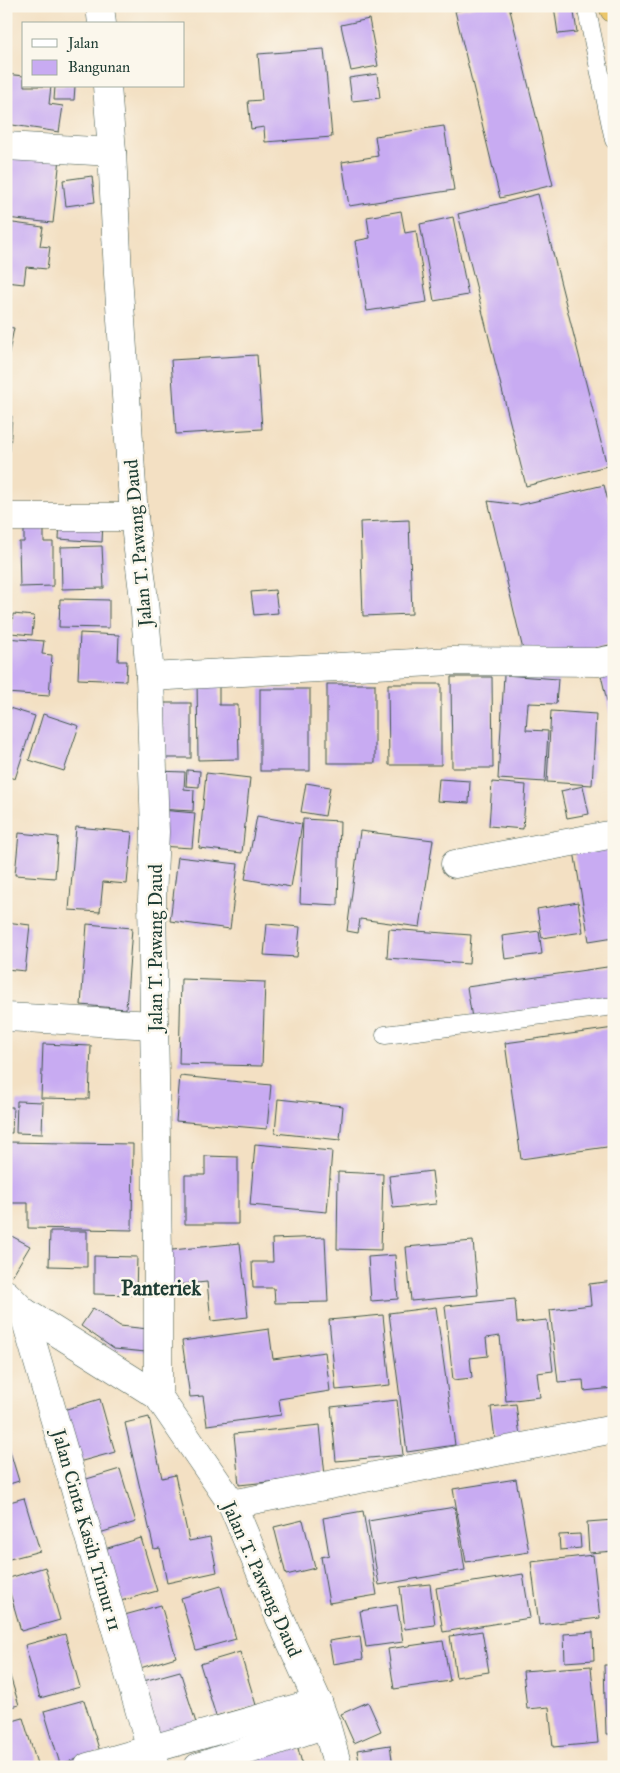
<svg xmlns="http://www.w3.org/2000/svg" width="620" height="1773" viewBox="0 0 620 1773" font-family="'IM FELL Great Primer',serif">
<rect width="100%" height="100%" fill="#fbf7ec"/>
<filter id="ink" filterUnits="userSpaceOnUse"><feTurbulence type="fractalNoise" baseFrequency=".02" numOctaves="2"/><feDisplacementMap in="SourceGraphic" scale="10" xChannelSelector="R" yChannelSelector="G"/><feConvolveMatrix kernelMatrix="1 2 1 2 8 2 1 2 1" color-interpolation-filters="sRGB"/></filter>
<filter id="wash" filterUnits="userSpaceOnUse"><feTurbulence type="fractalNoise" baseFrequency=".0096" numOctaves="4" result="noise"/><feDisplacementMap in="SourceGraphic" scale="20" xChannelSelector="R" yChannelSelector="G"/><feGaussianBlur stdDeviation="1.12" result="paint"/><feColorMatrix in="noise" values="0 0 0 0 0 0 0 0 0 0 0 0 0 0 0 0 0 1.4 0 .05"/><feComposite in="paint" operator="in"/></filter>
<g filter="url(#wash)">
<rect width="100%" height="100%" fill="#f3e0c3"/>
<g id="blocks">
<g fill="#c8abf2">
<polygon points="477,6 509,6 553,185 500,198 455,11"/>
<polygon points="554,6 573,6 577,32 558,34"/>
<polygon points="369,19 378,66 351,71 341,25"/>
<polygon points="324,49 332,137 265,142 264,127 251,129 248,101 262,100 258,54"/>
<polygon points="6,74 24,76 24,86 51,86 49,104 63,106 59,132 6,124"/>
<polygon points="377,74 380,98 352,101 349,78"/>
<polygon points="55,86 75,86 74,100 54,100"/>
<polygon points="444,126 454,190 349,206 342,162 378,156 375,136"/>
<polygon points="6,152 60,158 53,223 6,218"/>
<polygon points="92,176 95,202 66,206 63,180"/>
<polygon points="538,194 607,466 526,486 458,214"/>
<polygon points="401,211 405,233 416,231 427,302 367,311 355,241 370,238 367,217"/>
<polygon points="453,217 468,295 434,301 420,224"/>
<polygon points="6,222 43,227 40,246 50,247 47,269 26,267 24,284 6,282"/>
<polygon points="6,327 14,328 7,362 6,362"/>
<polygon points="257,355 262,429 176,434 171,360"/>
<polygon points="6,416 12,416 10,451 6,451"/>
<polygon points="604,485 614,526 614,644 555,657 524,654 488,501 519,505"/>
<polygon points="60,520 103,522 102,542 59,539"/>
<polygon points="409,520 412,614 363,616 360,522"/>
<polygon points="44,523 44,542 53,542 53,586 20,587 19,542 24,542 24,524"/>
<polygon points="102,546 104,588 62,589 61,547"/>
<polygon points="275,590 278,613 254,615 251,592"/>
<polygon points="60,599 109,600 109,628 59,627"/>
<polygon points="13,614 34,616 32,635 11,633"/>
<polygon points="80,633 119,635 118,661 127,661 126,681 78,679"/>
<polygon points="6,638 44,641 42,654 52,655 49,696 6,693"/>
<polygon points="614,668 614,727 613,727 600,671"/>
<polygon points="504,675 558,679 556,704 528,703 526,730 548,731 545,782 498,779"/>
<polygon points="451,677 492,677 493,768 452,768"/>
<polygon points="197,679 219,679 219,705 238,705 239,759 198,760"/>
<rect x="327" y="684" width="48" height="79"/>
<polygon points="388,684 441,684 441,765 389,765"/>
<rect x="260" y="689" width="50" height="82"/>
<rect x="155" y="703" width="36" height="55"/>
<polygon points="6,707 35,716 15,779 6,776"/>
<polygon points="551,711 596,714 592,785 547,782"/>
<polygon points="43,714 79,726 64,771 29,760"/>
<polygon points="187,770 200,771 199,787 186,786"/>
<polygon points="157,771 185,772 184,789 194,790 193,811 156,809"/>
<polygon points="206,773 250,778 242,853 199,848"/>
<polygon points="439,779 470,781 469,803 437,801"/>
<polygon points="492,782 526,785 523,829 489,826"/>
<polygon points="306,783 330,787 325,816 301,812"/>
<polygon points="583,786 589,814 567,818 561,791"/>
<polygon points="6,793 10,793 9,843 6,843"/>
<polygon points="161,810 195,813 192,848 158,846"/>
<polygon points="257,816 302,824 291,887 245,879"/>
<polygon points="303,819 340,821 338,905 300,903"/>
<polygon points="76,827 132,832 127,884 103,882 100,912 69,910"/>
<polygon points="360,831 433,840 420,927 360,919 358,933 347,931"/>
<polygon points="19,833 58,837 55,878 15,875"/>
<polygon points="614,845 614,937 589,941 574,851"/>
<polygon points="178,857 238,864 230,929 170,921"/>
<polygon points="578,902 583,932 542,938 537,909"/>
<polygon points="6,922 30,925 25,971 6,969"/>
<polygon points="87,924 132,928 126,1009 81,1005"/>
<polygon points="267,924 300,927 297,957 264,955"/>
<polygon points="389,929 471,935 469,964 387,958"/>
<polygon points="539,931 542,954 505,959 502,936"/>
<polygon points="614,966 614,998 472,1018 467,987"/>
<polygon points="181,979 265,982 262,1066 179,1064"/>
<polygon points="614,1028 614,1146 521,1159 505,1043"/>
<polygon points="43,1044 91,1046 89,1099 41,1098"/>
<polygon points="180,1076 271,1085 267,1129 176,1121"/>
<polygon points="278,1099 343,1106 340,1140 275,1133"/>
<polygon points="17,1101 43,1102 42,1134 16,1133"/>
<polygon points="6,1107 13,1107 12,1133 6,1133"/>
<polygon points="6,1142 133,1144 132,1230 28,1228 28,1203 6,1203"/>
<polygon points="255,1144 332,1151 327,1212 250,1205"/>
<polygon points="205,1156 238,1157 238,1224 185,1224 185,1175 205,1175"/>
<polygon points="432,1171 436,1204 393,1208 389,1176"/>
<polygon points="338,1172 383,1174 381,1250 337,1249"/>
<polygon points="50,1231 87,1231 87,1267 49,1266"/>
<polygon points="6,1233 30,1246 12,1276 6,1273"/>
<polygon points="325,1237 328,1302 275,1303 274,1288 253,1288 252,1262 273,1262 272,1239"/>
<polygon points="473,1241 478,1295 411,1301 406,1247"/>
<polygon points="240,1243 248,1317 211,1321 207,1282 167,1286 163,1251"/>
<polygon points="395,1255 398,1299 371,1301 368,1257"/>
<polygon points="94,1256 137,1257 136,1295 94,1294"/>
<polygon points="614,1281 614,1388 584,1391 583,1380 558,1382 550,1310 591,1305 589,1284"/>
<polygon points="515,1299 517,1323 547,1320 553,1371 537,1373 540,1397 506,1401 500,1336 486,1338 488,1356 470,1358 472,1378 453,1380 445,1306"/>
<polygon points="436,1307 455,1445 407,1452 389,1313"/>
<polygon points="93,1308 120,1326 148,1329 146,1352 114,1349 81,1326"/>
<polygon points="383,1315 390,1385 336,1390 329,1320"/>
<polygon points="269,1329 273,1359 325,1352 330,1391 279,1399 281,1415 207,1425 203,1396 190,1397 182,1341"/>
<polygon points="100,1399 115,1452 75,1463 60,1411"/>
<polygon points="397,1400 403,1455 336,1461 331,1407"/>
<polygon points="516,1404 520,1437 495,1439 491,1407"/>
<polygon points="149,1417 162,1478 175,1475 189,1541 210,1537 217,1572 167,1583 160,1548 154,1549 125,1423"/>
<polygon points="320,1425 325,1476 239,1485 234,1434"/>
<polygon points="6,1438 19,1481 6,1485"/>
<polygon points="120,1469 136,1522 96,1534 80,1481"/>
<polygon points="516,1479 529,1552 466,1562 453,1489"/>
<polygon points="24,1498 40,1551 6,1560 6,1503"/>
<polygon points="455,1507 465,1570 379,1585 368,1521"/>
<polygon points="363,1511 377,1595 329,1603 321,1557 329,1555 323,1518"/>
<polygon points="303,1520 315,1568 286,1575 274,1527"/>
<polygon points="614,1520 614,1551 589,1553 587,1522"/>
<polygon points="580,1534 581,1548 560,1550 559,1535"/>
<polygon points="141,1538 157,1591 117,1602 101,1550"/>
<polygon points="593,1555 600,1618 539,1625 531,1562"/>
<polygon points="45,1567 60,1620 21,1631 6,1579"/>
<polygon points="523,1574 530,1618 443,1632 436,1588"/>
<polygon points="430,1584 435,1625 405,1629 400,1587"/>
<polygon points="221,1586 236,1639 196,1650 181,1598"/>
<polygon points="161,1605 176,1657 137,1669 121,1616"/>
<polygon points="397,1605 403,1642 366,1647 360,1611"/>
<polygon points="482,1631 489,1672 456,1677 450,1636"/>
<polygon points="593,1632 594,1660 565,1662 564,1634"/>
<polygon points="65,1634 80,1687 40,1698 25,1645"/>
<polygon points="360,1636 363,1659 333,1664 329,1641"/>
<polygon points="443,1641 450,1681 394,1689 388,1649"/>
<polygon points="240,1652 256,1705 216,1716 200,1664"/>
<polygon points="6,1663 19,1705 6,1708"/>
<polygon points="604,1665 614,1665 614,1734 606,1734"/>
<polygon points="591,1666 598,1743 553,1747 549,1707 527,1709 523,1671"/>
<polygon points="180,1671 196,1723 156,1735 140,1682"/>
<polygon points="84,1700 100,1752 60,1764 44,1711"/>
<polygon points="368,1702 381,1731 354,1743 341,1714"/>
<polygon points="23,1718 38,1767 6,1767 6,1723"/>
<polygon points="296,1741 303,1767 254,1767 251,1755"/>
<polygon points="390,1745 393,1767 360,1767 357,1750"/>
</g>
</g>
</g>
<g filter="url(#ink)">
<use href="#blocks" fill-opacity="0" stroke="#3f5549" stroke-width="1"/>
<g fill="none" stroke-linecap="round" stroke-linejoin="round">
<g stroke="#3f5549" stroke-width="19">
<g id="lane">
<polyline points="586,6 614,140"/>
<polyline points="385,1035 614,1006"/>
</g>
</g>
<g stroke="#3f5549" stroke-width="29">
<g id="street">
<polyline points="100,6 102,24"/>
<polyline points="107,86 112,152 118,274 134,517 144,600 150,677 155,832 152,900 158,1255 158,1396 232,1504 279,1616 318,1702 326,1724 338,1767"/>
<polyline points="6,146 112,152"/>
<polyline points="6,517 134,517"/>
<polyline points="150,677 452,661 598,662 614,659"/>
<polyline points="455,864 614,834"/>
<polyline points="6,1017 154,1025"/>
<polyline points="6,1294 23,1311 158,1396"/>
<polyline points="23,1311 156,1767"/>
<polyline points="232,1504 614,1429"/>
<polyline points="88,1767 318,1702"/>
<polyline points="198,1767 326,1724"/>
</g>
</g>
<g stroke="#3f5549" stroke-width="29">
<polyline id="highway" points="613,6 614,9"/>
</g>
<use href="#lane" stroke="#fff" stroke-width="18"/>
<use href="#street" stroke="#fff" stroke-width="28"/>
<use href="#highway" stroke="#ecc669" stroke-width="28"/>
</g>
</g>
<g text-anchor="middle" dominant-baseline="central" stroke-width="5" stroke-linejoin="round" paint-order="stroke">
<g font-size="19" fill="#1f3d34" stroke="#fbf7ec">
<text transform="translate(138 543) rotate(-95)">Jalan T. Pawang Daud</text>
<text transform="translate(155 948) rotate(-90)">Jalan T. Pawang Daud</text>
<text transform="translate(87 1530) rotate(74)">Jalan Cinta Kasih Timur 11</text>
<text transform="translate(262 1579) rotate(66)">Jalan T. Pawang Daud</text>
</g>
<g font-size="21" font-weight="bold" fill="#1f3d34" stroke="#fbf7ec">
<text x="161" y="1288">Panteriek</text>
</g>
</g>
<rect width="620" height="1773" fill="none" stroke="#fbf7ec" stroke-width="25"/>
<rect x="22" y="22" width="162" height="65" fill="#fbf7ec" stroke="#a3ada2"/>
<rect x="32" y="39" width="25" height="8" fill="#ffffff" stroke="#a3ada2"/>
<text x="68" y="48" font-size="15" fill="#1f3d34">Jalan</text>
<rect x="32" y="60" width="25" height="15" fill="#c8abf2" stroke="#a3ada2"/>
<text x="68" y="72" font-size="15" fill="#1f3d34">Bangunan</text>
</svg>
